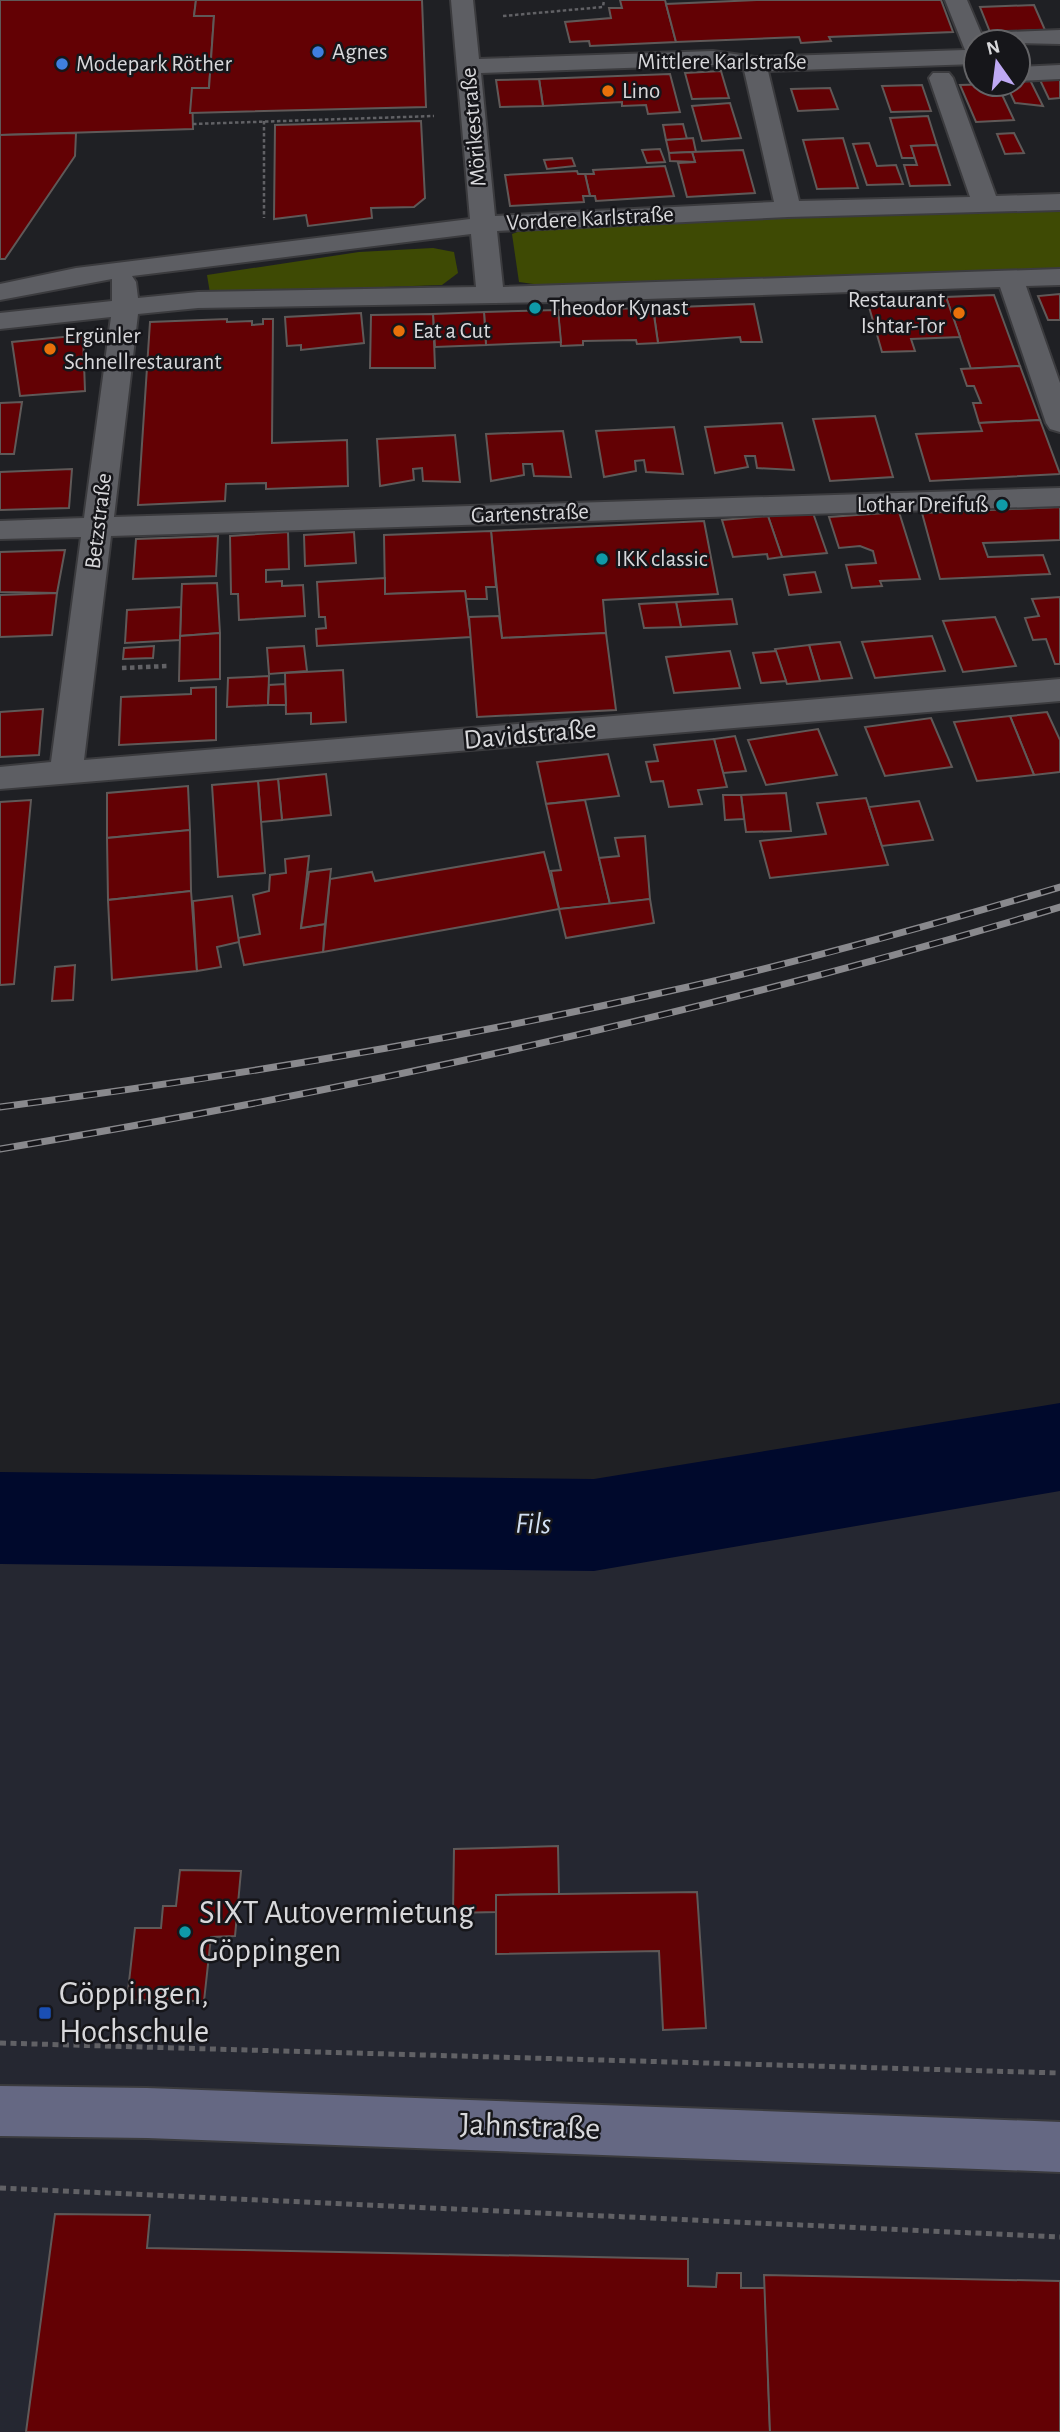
<svg xmlns="http://www.w3.org/2000/svg" width="1060" height="2432" viewBox="0 0 1060 2432" font-family="'Alegreya Sans',sans-serif">
<rect width="100%" height="100%" fill="#1f2024"/>
<polygon fill="#252731" points="1060,1438 1060,2432 0,2432 0,1537"/>
<g fill="#3e4a04">
<polygon points="1060,206 1060,268 562,288 519,282 512,234 531,227"/>
<polygon points="433,248 454,252 458,273 442,285 210,293 207,275 359,252"/>
</g>
<g fill="none" stroke-linecap="round" stroke-linejoin="round">
<polygon fill="#00092c" fill-rule="evenodd" points="1060,1403 1060,1491 594,1571 0,1564 0,1472 594,1479"/>
</g>
<g fill="#630104" stroke="#5f5958" stroke-width="2">
<polygon points="0,0 196,0 194,16 214,16 209,88 192,88 193,129 0,135"/>
<polygon points="196,0 422,0 426,107 190,113 192,88 209,88 214,16 194,16"/>
<polygon points="620,0 665,0 676,42 590,46 589,41 570,42 565,22 611,18 609,8 622,8"/>
<polygon points="757,0 941,0 953,32 829,37 831,41 801,43 799,37 676,42 666,4"/>
<polygon points="1034,5 1045,30 990,32 980,7"/>
<polygon points="721,71 729,98 692,99 685,73"/>
<polygon points="670,74 680,112 648,114 646,105 622,106 622,102 543,106 539,79"/>
<polygon points="539,79 543,106 500,107 496,80"/>
<polygon points="1060,79 1060,98 1049,99 1040,80"/>
<polygon points="1030,80 1043,106 1015,103 1006,84"/>
<polygon points="997,84 1014,120 976,122 960,85"/>
<polygon points="922,85 931,111 891,112 882,86"/>
<polygon points="830,88 838,109 798,111 791,89"/>
<polygon points="730,103 741,138 702,141 692,106"/>
<polygon points="928,116 937,145 911,146 915,158 902,158 890,118"/>
<polygon points="421,121 425,198 414,207 371,208 372,218 308,226 306,215 274,219 275,125"/>
<polygon points="683,124 687,139 666,140 663,125"/>
<polygon points="76,133 75,156 5,259 0,259 0,135"/>
<polygon points="1014,133 1024,153 1005,154 997,134"/>
<polygon points="693,138 696,152 669,153 666,140"/>
<polygon points="843,138 858,188 817,189 803,140"/>
<polygon points="869,143 877,166 896,165 903,184 867,185 853,144"/>
<polygon points="937,145 950,185 910,186 904,165 917,165 911,146"/>
<polygon points="660,149 665,162 647,163 642,150"/>
<polygon points="743,150 755,193 687,197 678,163 695,162 692,152"/>
<polygon points="692,152 695,162 670,161 669,153"/>
<polygon points="572,158 575,166 547,169 544,160"/>
<polygon points="665,166 674,196 596,201 595,196 590,196 585,174 594,174 593,170"/>
<polygon points="577,171 578,174 585,174 590,196 583,196 584,202 510,206 505,175"/>
<polygon points="1060,294 1060,320 1048,320 1038,296"/>
<polygon points="994,295 1020,366 971,369 946,297"/>
<polygon points="946,297 960,337 911,339 915,351 882,352 867,300"/>
<polygon points="754,304 762,342 741,342 740,337 658,343 653,308"/>
<polygon points="653,308 658,343 637,344 636,340 583,341 583,345 561,346 558,310"/>
<polygon points="558,310 561,342 486,345 484,312"/>
<polygon points="484,312 486,345 435,347 433,314"/>
<polygon points="361,313 364,343 301,350 301,345 287,346 285,317"/>
<polygon points="433,314 435,368 370,368 371,315"/>
<polygon points="227,319 227,322 252,321 252,325 263,324 263,319 273,319 272,443 347,440 348,486 266,489 266,483 226,484 225,501 138,505 150,322"/>
<polygon points="83,335 85,391 20,396 12,342"/>
<polygon points="1020,366 1040,420 979,423 973,403 981,403 974,386 967,386 961,369"/>
<polygon points="22,402 14,454 0,454 0,403"/>
<polygon points="875,416 893,477 830,481 813,419"/>
<polygon points="1040,420 1060,474 930,481 916,434 982,431 979,423"/>
<polygon points="782,423 794,470 757,468 755,456 745,456 748,467 715,473 705,427"/>
<polygon points="674,427 683,474 646,472 644,460 635,461 636,471 604,477 596,431"/>
<polygon points="563,431 571,477 534,476 532,464 523,464 524,475 491,481 486,434"/>
<polygon points="455,435 460,482 423,481 422,468 413,469 414,480 380,486 377,439"/>
<polygon points="72,469 69,508 0,510 0,472"/>
<polygon points="1060,507 1060,540 983,543 988,557 1043,555 1050,574 940,579 922,513"/>
<polygon points="899,512 920,579 880,581 882,586 852,588 846,565 876,563 873,551 860,546 839,548 829,517"/>
<polygon points="813,513 827,553 782,557 768,516"/>
<polygon points="768,516 782,557 768,559 767,554 733,557 722,520"/>
<polygon points="704,521 718,594 603,600 606,633 502,638 491,531"/>
<polygon points="491,531 496,587 486,587 487,599 466,599 465,591 385,594 384,535"/>
<polygon points="288,532 289,569 266,570 266,582 282,581 282,586 303,585 305,616 239,620 238,594 231,594 230,536"/>
<polygon points="354,532 356,563 305,566 304,535"/>
<polygon points="218,536 216,576 133,579 136,539"/>
<polygon points="65,550 57,593 0,592 0,552"/>
<polygon points="815,572 821,592 789,595 784,575"/>
<polygon points="385,578 385,594 465,591 471,637 317,646 316,629 326,628 325,617 319,617 317,582"/>
<polygon points="217,583 220,633 180,636 182,584"/>
<polygon points="57,593 52,635 0,637 0,595"/>
<polygon points="1060,597 1060,664 1055,664 1046,639 1033,640 1025,618 1039,616 1032,599"/>
<polygon points="732,599 737,624 681,627 676,602"/>
<polygon points="676,602 681,627 644,628 639,604"/>
<polygon points="181,607 180,640 125,643 127,610"/>
<polygon points="499,616 502,638 606,633 616,710 477,717 469,617"/>
<polygon points="995,617 1016,666 963,672 943,621"/>
<polygon points="220,633 220,679 179,681 180,636"/>
<polygon points="932,636 945,671 875,678 862,642"/>
<polygon points="840,642 852,678 820,681 809,645"/>
<polygon points="809,645 820,681 787,684 775,649"/>
<polygon points="154,646 153,658 123,659 124,648"/>
<polygon points="304,646 307,671 269,674 267,648"/>
<polygon points="730,651 740,688 674,693 666,657"/>
<polygon points="776,651 786,681 761,683 753,653"/>
<polygon points="343,670 346,722 311,724 311,713 286,714 285,673"/>
<polygon points="269,676 268,705 227,707 228,678"/>
<polygon points="285,684 286,705 268,705 269,685"/>
<polygon points="216,687 216,740 119,745 121,697 191,694 191,688"/>
<polygon points="43,709 39,755 0,757 0,712"/>
<polygon points="1047,712 1060,740 1060,772 1034,775 1010,716"/>
<polygon points="1010,716 1034,775 977,781 954,722"/>
<polygon points="931,718 952,767 885,776 865,727"/>
<polygon points="818,729 837,775 766,785 748,740"/>
<polygon points="735,736 746,771 723,773 714,739"/>
<polygon points="714,739 727,787 698,790 702,804 669,807 663,781 651,782 646,762 658,761 654,745"/>
<polygon points="608,754 619,796 546,804 537,762"/>
<polygon points="326,774 331,815 282,820 278,779"/>
<polygon points="278,779 282,820 261,822 258,781"/>
<polygon points="258,781 265,873 218,877 212,785"/>
<polygon points="188,786 190,830 107,838 107,793"/>
<polygon points="786,793 791,831 746,832 741,795"/>
<polygon points="723,795 741,795 744,819 725,820"/>
<polygon points="866,798 888,865 770,878 760,841 826,834 817,803"/>
<polygon points="31,800 14,984 0,985 0,802"/>
<polygon points="585,800 610,904 559,909 551,871 561,870 546,804"/>
<polygon points="919,801 933,840 882,846 869,807"/>
<polygon points="190,830 191,891 108,900 107,838"/>
<polygon points="645,836 650,899 610,904 599,858 619,856 615,838"/>
<polygon points="544,852 559,909 323,952 330,879 372,872 375,881"/>
<polygon points="309,856 301,928 325,924 323,952 244,965 238,938 260,934 253,895 269,891 270,875 286,873 285,859"/>
<polygon points="331,869 325,924 301,928 309,872"/>
<polygon points="191,891 197,971 112,980 108,900"/>
<polygon points="232,896 239,942 217,947 221,967 197,971 193,901"/>
<polygon points="650,899 654,923 566,938 559,909"/>
<polygon points="75,965 73,1000 52,1001 55,967"/>
<polygon points="558,1846 559,1894 496,1895 496,1912 453,1913 454,1849"/>
<polygon points="180,1870 241,1871 235,1936 211,1937 204,2001 127,2000 135,1928 161,1928 163,1906 176,1906"/>
<polygon points="697,1892 706,2028 663,2030 659,1951 496,1954 496,1895"/>
<polygon points="55,2214 150,2215 147,2248 688,2259 688,2286 716,2287 717,2273 741,2273 741,2288 765,2288 770,2432 26,2432"/>
<polygon points="764,2275 1060,2281 1060,2432 770,2432"/>
</g>
<g fill="none" stroke-linecap="round" stroke-linejoin="round">
<g stroke="#3b3b3e" stroke-width="4">
<g id="minor">
<path d="M451,0H473L479,59L713,51L755,57L965,50L945,0H967L981,33L1060,30V44L976,42V64L768,71L799,201L970,197L929,78L933,73H949L953,78L996,196L1060,194V210L788,217L497,231L503,287L1060,269V285L1026,286L1060,383V432L1050,429L1046,423L1000,287L557,302L198,308L138,314L114,517L1060,488V506L111,536L84,760L1060,679V701L0,789V767L51,762L81,537L0,539V521L84,518L111,317L0,329V313L112,301V279L0,300V284L76,268L470,219ZM713,65L744,70L774,202L495,216L481,73ZM471,234L476,287L198,292L138,298L136,282L132,276Z"/>
<polygon points="1060,65 1060,79 1018,81 1018,67"/>
</g>
</g>
<g stroke="#3b3b3e" stroke-width="4">
<polygon id="secondary" points="0,2086 147,2088 1060,2122 1060,2172 147,2138 0,2136"/>
</g>
<g stroke="#616165" stroke-width="2.5" stroke-dasharray="3.5 2.5" stroke-linecap="butt">
<polyline points="503,16 603,7 604,0"/>
<polyline points="264,121 264,218"/>
<polyline points="193,124 434,116"/>
</g>
<polyline stroke="#616165" stroke-width="4.5" stroke-dasharray="4.5 3.5" stroke-linecap="butt" points="122,668 167,666"/>
<g stroke="#616165" stroke-width="5" stroke-dasharray="6 4.5" stroke-linecap="butt">
<polyline points="0,2043 1060,2073"/>
<polyline points="0,2188 1060,2237"/>
</g>
<use href="#minor" fill="#5d5e63" fill-rule="evenodd"/>
<use href="#secondary" fill="#656883" fill-rule="evenodd"/>
<g stroke="#89898d" stroke-width="7">
<g id="rail">
<path d="M0,1107C223,1078 445,1042 665,992C798,963 929,926 1060,887"/>
<path d="M0,1149C359,1089 712,1012 1060,907"/>
</g>
</g>
<use href="#rail" stroke="#16161a" stroke-width="4.5" stroke-dasharray="14" stroke-linecap="butt"/>
</g>
<g fill="#3f7fe0" stroke="#16161a" stroke-width="2.5">
<circle cx="318" cy="52" r="7"/>
<circle cx="62" cy="64" r="7"/>
</g>
<g fill="#e8710a" stroke="#16161a" stroke-width="2.5">
<circle cx="608" cy="91" r="7"/>
<circle cx="959" cy="313" r="7"/>
<circle cx="399" cy="331" r="7"/>
<circle cx="50" cy="349" r="7"/>
</g>
<g fill="#0f9aa8" stroke="#16161a" stroke-width="2.5">
<circle cx="535" cy="308" r="7"/>
<circle cx="1002" cy="505" r="7"/>
<circle cx="602" cy="559" r="7"/>
<circle cx="185" cy="1932" r="7"/>
</g>
<rect fill="#1a4fb4" stroke="#16161a" stroke-width="2.5" x="38" y="2006" width="14" height="14" rx="3.5"/>
<g text-anchor="middle" dominant-baseline="central" stroke-width="5" stroke-linejoin="round" paint-order="stroke">
<g font-size="23" fill="#d8d8db" stroke="#16161a" text-anchor="start">
<text x="332" y="52">Agnes</text>
<text x="76" y="64">Modepark Röther</text>
<text x="622" y="91">Lino</text>
<text x="945" y="300" text-anchor="end">Restaurant<tspan x="945" dy="26">Ishtar-Tor</tspan></text>
<text x="549" y="308">Theodor Kynast</text>
<text x="413" y="331">Eat a Cut</text>
<text x="64" y="336">Ergünler<tspan x="64" dy="26">Schnellrestaurant</tspan></text>
<text x="988" y="505" text-anchor="end">Lothar Dreifuß</text>
<text x="616" y="559">IKK classic</text>
</g>
<g font-size="23" fill="#d8d8db" stroke="#16161a">
<text x="722" y="62">Mittlere Karlstraße</text>
<text transform="translate(474 127) rotate(-95)">Mörikestraße</text>
<text transform="translate(590 219) rotate(-3)">Vordere Karlstraße</text>
<text transform="translate(530 514) rotate(-2)">Gartenstraße</text>
<text transform="translate(99 521) rotate(-83)">Betzstraße</text>
</g>
<g font-size="28" fill="#d8d8db" stroke="#16161a">
<text transform="translate(530 735) rotate(-5)">Davidstraße</text>
</g>
<g font-size="30" font-style="italic" fill="#d1dff3" stroke="#16161a">
<text transform="translate(533 1524) rotate(1)">Fils</text>
</g>
<g font-size="33" fill="#d8d8db" stroke="#16161a" text-anchor="start">
<text x="199" y="1913">SIXT Autovermietung<tspan x="199" dy="38">Göppingen</tspan></text>
<text x="59" y="1994">Göppingen,<tspan x="59" dy="38">Hochschule</tspan></text>
</g>
<g font-size="33" fill="#d8d8db" stroke="#16161a">
<text transform="translate(530 2127) rotate(2)">Jahnstraße</text>
</g>
</g>
<g transform="translate(997 63) rotate(346)"><circle r="33" fill="#16161a" stroke="#646467" stroke-width="2"/>
<path d="M0-5L12 26L0 18L-12 26Z" fill="#bfa9f4"/>
<text y="-10" font-size="19" font-weight="bold" text-anchor="middle" fill="#d8d8db">N</text>
</g>
</svg>
